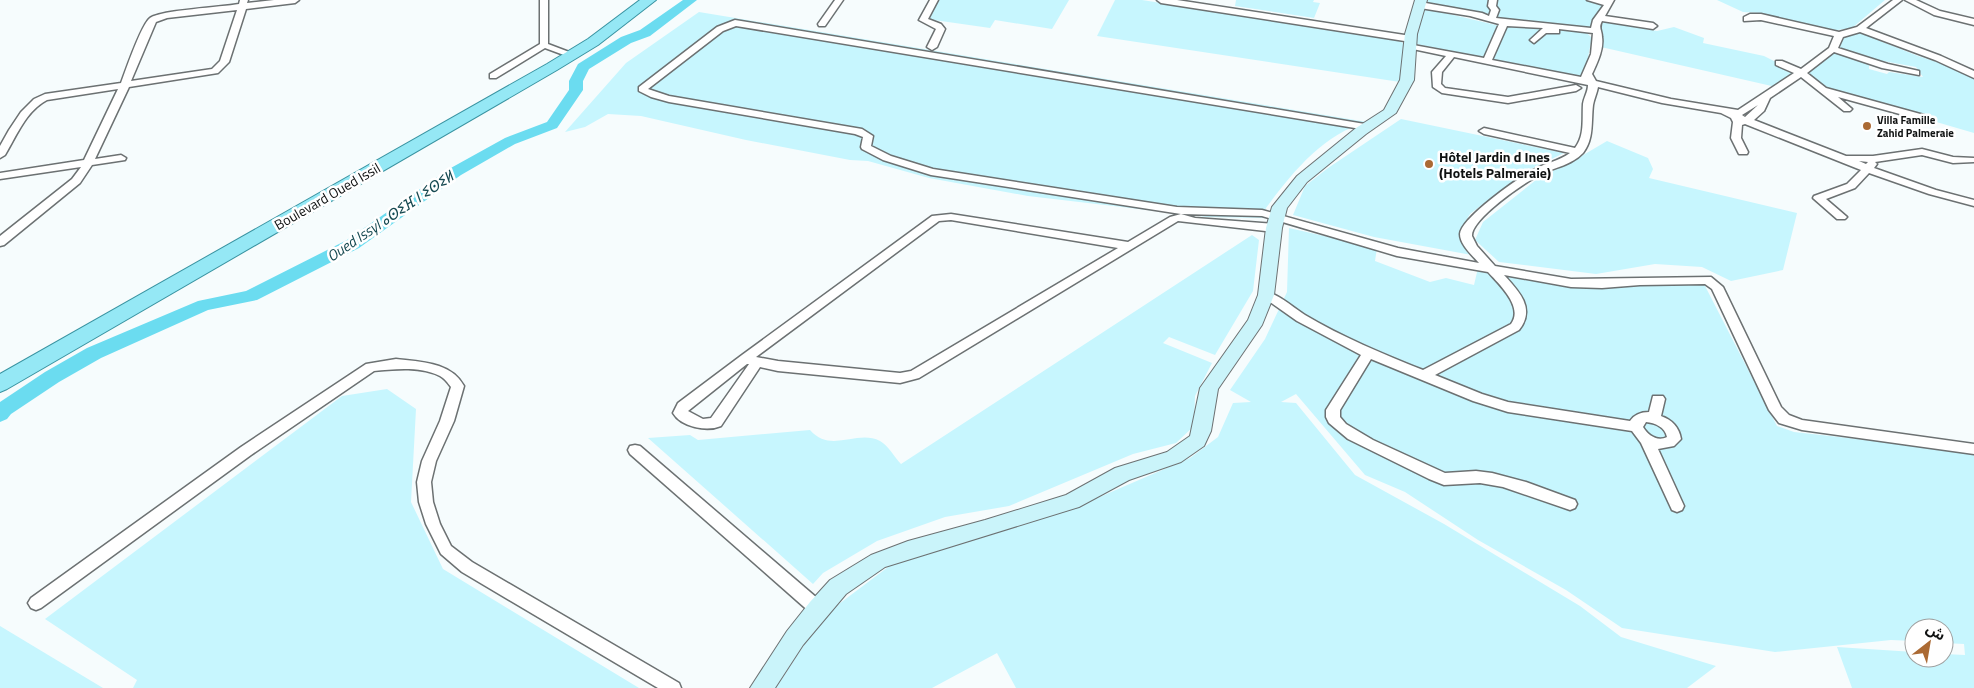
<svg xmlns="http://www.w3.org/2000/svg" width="1974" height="688" viewBox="0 0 1974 688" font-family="'Titillium Web','Noto Sans Arabic','Noto Sans Tifinagh',sans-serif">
<rect width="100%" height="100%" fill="#f6fcfd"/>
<g fill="#c7f6fe">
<polygon points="939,0 1069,0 1052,29 995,20 990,28 927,19"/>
<polygon points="1115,0 1142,0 1399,40 1405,45 1400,82 1097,36"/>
<polygon points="1236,0 1314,0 1313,2 1320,3 1314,18 1235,6"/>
<polygon points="1428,0 1603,0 1599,13 1592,22 1591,29 1512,20 1431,6 1428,3"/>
<polygon points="1717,0 1885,0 1852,28 1830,31 1761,13 1743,12"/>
<polygon points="1424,8 1500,26 1586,32 1591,37 1591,42 1584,78 1416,44 1415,41"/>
<path d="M699,12L1367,122C1323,134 1292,173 1266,208L1264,213L1265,218L1207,217L1028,196L929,178L868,161L850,160L746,140L641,116L608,114L585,127L565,132L626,63Z"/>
<polygon points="1602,22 1657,31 1674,27 1704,38 1703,43 1764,56 1798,73 1776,87 1601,47"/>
<polygon points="1858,32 1918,56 1953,67 1974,78 1974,133 1827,90 1808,73 1837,51 1869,64 1869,69 1887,74 1889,72 1923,77 1916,67 1883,61 1879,63 1839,48 1842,36"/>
<polygon points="1401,119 1564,153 1525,172 1470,214 1461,229 1463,243 1477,256 1374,237 1293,215 1305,186 1328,168"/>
<polygon points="1607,141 1648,158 1653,169 1649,178 1797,213 1783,270 1731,281 1702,267 1655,264 1596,274 1499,262 1475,240 1483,222 1541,176 1568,164"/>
<polygon points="1289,228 1377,248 1375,261 1430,282 1446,278 1474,285 1478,268 1589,289 1602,283 1703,282 1777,426 1794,432 1974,452 1974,688 1852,688 1837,647 1914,652 1914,658 1944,658 1944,654 1965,655 1964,644 1944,643 1944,628 1914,628 1914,641 1891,640 1775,652 1622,628 1566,590 1478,540 1405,492 1365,475 1296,394 1281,402 1296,403 1355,475 1444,524 1580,606 1621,637 1716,666 1687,688 1016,688 997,653 932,688 776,688 823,616 900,558 1067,511 1190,458 1218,437 1233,403 1251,402 1230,390 1265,339 1287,292"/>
<path d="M1252,235L1259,240L1253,291L1215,355L1169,337L1163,343L1212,363L1195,396L1194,426L1176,443L1133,454L1009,506L945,517L877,541L823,573L813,584L648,438L690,435L698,440L810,430C831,454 857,429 880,441C888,445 895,458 901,464Z"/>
<polygon points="387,389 416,409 411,502 443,569 639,688 133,688 137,680 45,619 342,396"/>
<polygon points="0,626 103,688 0,688"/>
</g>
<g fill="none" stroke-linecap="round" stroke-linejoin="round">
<polygon fill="#6bdcf0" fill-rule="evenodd" points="683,0 697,0 650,36 631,43 589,69 583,81 583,90 557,128 515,144 461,175 359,248 257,300 208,310 101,358 59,382 11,414 7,419 0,422 0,402 45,372 87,348 198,301 246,291 347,240 449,169 505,138 547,122 569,90 569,81 578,64 621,37 640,30"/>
<g stroke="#6c7172" stroke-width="3">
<g id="street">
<path d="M240,0H248L247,3L274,0H299L295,3L246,9L229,62L218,73L129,87L95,159L121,155L126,158L125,160L92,165L80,183L4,245L0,246V236L72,179L81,167L0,179V173L84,160L118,89L47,100C26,111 17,135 5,155L0,158V146L9,130L21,112L34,99L45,94L121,83C126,70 141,25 150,18C161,10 222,7 239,4ZM237,10L220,61L212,69L131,81L156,22L167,18Z"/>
<polygon points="540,0 548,0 548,44 577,55 572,58 545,48 496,78 490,78 490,74 540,44"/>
<polygon points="835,0 843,0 825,26 819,26 818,24"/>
<polygon points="930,0 938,0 928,19 941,24 945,29 937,47 932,50 927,47 936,29 919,20"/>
<polygon points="1157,0 1177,0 1411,36 1415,39 1411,42 1161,3"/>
<path d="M1489,0H1497L1496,6L1499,10L1496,18L1591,28L1593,20L1604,5L1587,0H1614L1605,16L1653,23L1657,26L1653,29L1602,21C1598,28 1602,30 1602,37C1604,49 1597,63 1592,74L1596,81L1671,99L1738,110L1794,73L1776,65V61H1782L1801,69L1829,48L1834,36L1761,20L1744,21V17L1750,14H1761L1839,32L1857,27L1893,0H1902L1866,28L1941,56L1974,71V78L1935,60L1860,32L1843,37L1838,48L1888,64L1919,71V75L1882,68L1834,52L1807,73L1826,88L1924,115V119H1918L1838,97L1852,109L1850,111H1844L1801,77L1770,98L1764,111L1754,120L1846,156H1873L1922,149L1953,157L1974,158V162L1953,163L1922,155L1875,162L1877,164L1874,168L1936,190L1974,200V206L1929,194L1869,173L1855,188L1826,199L1847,217L1845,219H1837L1813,198L1814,196L1847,184L1861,170L1745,124L1742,125L1741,138L1748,152L1747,154H1739L1731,138L1733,122L1731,118L1721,113L1662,103L1598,87C1597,93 1594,99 1593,105C1591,122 1594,139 1583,153C1572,165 1555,167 1542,174C1526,181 1471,219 1472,236L1477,246L1495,266L1571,279L1711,277L1723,287L1781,407L1789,415L1802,420L1974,444V454L1802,430L1779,423L1769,410L1712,289L1705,284L1640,285L1602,288L1571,287L1504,275C1519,291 1536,309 1519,330L1435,375L1482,394L1508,402L1630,421C1634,415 1641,412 1649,412L1653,396H1663L1665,399L1661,416C1672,420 1679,427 1681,439L1674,446L1658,449L1684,506L1682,510L1677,512L1672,510L1641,443L1632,431L1508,412L1473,401L1371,359L1340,410V417L1346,424L1373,440L1445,473L1476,471L1492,473L1526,482L1575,500L1577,504L1575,508L1570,510L1503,487L1480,483L1444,485L1429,479L1348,439L1329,423L1326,417V410L1361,355L1297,321L1260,295L1262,292C1273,289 1295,309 1305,315C1342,337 1383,354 1423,370L1511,324C1524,307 1499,284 1488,272L1397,256L1262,216L1181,214L1195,218L1274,224L1280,228L1274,232L1178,221L919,378L900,383L778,371L760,367L721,426C707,432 681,427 673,413L678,403L742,355L932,216L951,214L1128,242L1170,217L1181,214L931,175L883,160L862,149L861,147L863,137L855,134L669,102L651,97L639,91V87L717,27L735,20L1371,125V129L1367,130L736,26L723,31L648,89L669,96L862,129L873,136L871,146L891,156L933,169L1177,207L1262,210L1398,248L1479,263C1473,256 1460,245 1460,234C1461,218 1519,177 1535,169C1546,163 1559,161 1570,153L1484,134L1479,131L1484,128L1575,148C1585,135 1582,120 1583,104C1584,97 1588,92 1588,85L1454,57L1442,72L1441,84L1445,88L1508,97L1576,85L1581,88L1576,91L1508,103L1442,93L1433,87L1432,72L1446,56L1408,48V44L1484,58L1499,24L1470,16L1420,8L1416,5L1420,2L1482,13L1489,16L1491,10L1488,6ZM1507,26L1543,28L1530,40L1534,43L1546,33H1559V29L1593,33L1591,54L1581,77L1492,60ZM1758,105L1745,117L1742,115ZM1859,161L1868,162L1866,164ZM951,220L1118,248L911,371L900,373L778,361L756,357L939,221ZM747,364H749L711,418L703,419L688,411ZM1646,422C1655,423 1665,427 1667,437C1657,442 1648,435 1643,427Z"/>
<polygon points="1905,0 1916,0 1940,11 1974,19 1974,25 1934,15"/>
<path d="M396,359C421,362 451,362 464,386L454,421L436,461L431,482L433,502L440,524L451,546L472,562L679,683L681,688H658L462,572L441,554L426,524L419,502L417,482L422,461L440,421L451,387C448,383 444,378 440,376C421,366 394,369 374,371L251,455L41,608L36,610L31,608L28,603L31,598L241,447L366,364Z"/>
<polygon points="635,445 640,446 824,604 826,609 824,614 818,616 812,614 630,454 628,450 630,446"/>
</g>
</g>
<g stroke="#6c7172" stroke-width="2">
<polygon id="secondary" points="1415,0 1427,0 1417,34 1414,80 1396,113 1366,134 1307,182 1287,208 1282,228 1274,295 1262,325 1218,389 1211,431 1204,446 1181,462 1129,480 1079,507 885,567 846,594 803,645 775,688 750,688 787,631 810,602 830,580 871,555 908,541 985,520 1066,495 1115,468 1167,452 1190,436 1200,388 1248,320 1258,295 1266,228 1272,207 1297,176 1356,128 1384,110 1400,80 1405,34"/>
</g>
<g stroke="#3993a1" stroke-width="2">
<polygon id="primary" points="640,0 656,0 598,45 557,70 7,389 0,392 0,374 547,64 588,39"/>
</g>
<use href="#street" fill="#fff" fill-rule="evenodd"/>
<use href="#secondary" fill="#caf4fa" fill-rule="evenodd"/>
<use href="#primary" fill="#95e8f5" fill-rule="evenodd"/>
</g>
<g fill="#ab6a34" stroke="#fff" stroke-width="2">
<circle cx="1867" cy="126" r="5"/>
<circle cx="1429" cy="164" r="5"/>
</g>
<g text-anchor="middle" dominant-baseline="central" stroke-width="5" stroke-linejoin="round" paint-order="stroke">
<g font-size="11" font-weight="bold" fill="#0f1111" stroke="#fff" text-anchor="start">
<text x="1877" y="120">Villa Famille<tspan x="1877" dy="13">Zahid Palmeraie</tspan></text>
</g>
<g font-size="14" font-weight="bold" fill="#0f1111" stroke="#fff" text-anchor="start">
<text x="1439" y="156">Hôtel Jardin d Ines<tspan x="1439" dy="16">(Hotels Palmeraie)</tspan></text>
</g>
<g font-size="14" fill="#0f1111" stroke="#fff">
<text transform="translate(327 196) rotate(-30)">Boulevard Oued Issil</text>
</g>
<g font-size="15" font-style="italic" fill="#164951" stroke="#fff">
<text transform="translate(390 216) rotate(-34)">Oued Issyl ⴰⵙⵉⴼ ⵏ ⵉⵙⵉⵍ</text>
</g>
</g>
<g transform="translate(1929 643) rotate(31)"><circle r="24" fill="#ffffff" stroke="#9fa0a0"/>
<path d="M0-4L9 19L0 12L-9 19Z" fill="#ab6a34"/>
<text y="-8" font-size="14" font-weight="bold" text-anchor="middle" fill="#0f1111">ش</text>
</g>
</svg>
